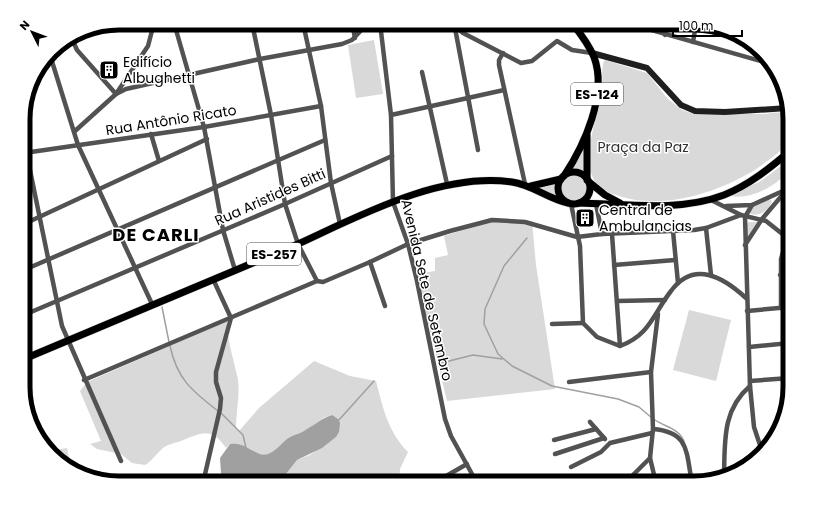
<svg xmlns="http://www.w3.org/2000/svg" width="813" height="506" viewBox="0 0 813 506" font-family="Poppins,sans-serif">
<rect width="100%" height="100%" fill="#fff"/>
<g fill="#d9d9d9">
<polygon points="374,40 383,94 356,98 348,45"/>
<path d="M605,60L647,73L668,99L682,110L694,114H766C776,112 782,111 790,118V141C753,182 673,214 619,196C609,193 599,190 594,180C582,158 596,120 601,97C604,88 600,64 605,60Z"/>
<polygon points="584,150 585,171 572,169"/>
<path d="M790,159V171C773,187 753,200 729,196L761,181Z"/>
<circle cx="574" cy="188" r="14"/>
<polygon points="556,182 557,197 535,186"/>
<path d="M769,199L772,201C769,210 759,218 749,213L755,205Z"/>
<polygon points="532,221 536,265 555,389 447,401 416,274 435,271 435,258 448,255 444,236 488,222"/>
<polygon points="749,222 757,222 747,238 747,223"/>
<polygon points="782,280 790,287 790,304 782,305"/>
<polygon points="689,310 731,320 716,381 673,370"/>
<path d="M227,321C227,341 234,360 238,380C240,396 236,411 236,427L239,431L259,408L314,361L350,376L376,381C383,408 388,432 408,452L400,469L399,483H287L286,474L297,460L310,455L336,437L332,415L325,417L307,430L290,437L274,452L266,455L258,454L245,446L230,444L226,448C211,426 201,433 181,441C174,443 165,445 161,450C155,455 152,461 145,465L132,463L121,454L97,449L90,444L101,441L80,391L87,382Z"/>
<polygon points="67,448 71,468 66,467 50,451"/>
</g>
<path fill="#a0a0a0" d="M332,415L338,419L340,423L339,432L336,437L322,448L297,460L286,474L287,483H226L221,473L220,458L230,444C247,441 256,458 268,454C277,451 282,442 290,437C296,434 302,433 307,429C316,424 322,418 332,415Z"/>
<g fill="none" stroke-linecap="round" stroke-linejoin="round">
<g stroke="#a0a0a0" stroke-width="1.5">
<polyline points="527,238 504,266 485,309 484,324 498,354 512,366 552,386 618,399 639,407 652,418"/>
<polyline points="162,307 169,342"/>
<path d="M170,346C177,379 192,391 218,411"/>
<polyline points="441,363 473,355 502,359"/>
<polyline points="221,413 243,435 246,448"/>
<path d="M655,420C667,428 680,428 685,444"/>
<polyline points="338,421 374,381"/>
</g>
<g stroke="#dbdbdb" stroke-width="8">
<g id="primary">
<circle cx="574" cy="188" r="16"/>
<path d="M564,176C584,146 608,94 594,57C589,45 580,33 572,23"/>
<polyline points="587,180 587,135"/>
<polyline points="589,182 605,195 620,203"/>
<polyline points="531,186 561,179"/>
<path d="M579,203C626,204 680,212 724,195C749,185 770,168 790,151"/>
<path d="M24,359L298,244C361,215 441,172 512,182C533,185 548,199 568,203"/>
</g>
</g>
<g stroke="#525252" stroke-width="4.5">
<polyline points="174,23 204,127 223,230 235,270"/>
<polyline points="252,23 271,115 285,204 298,244 317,281 323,282 370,262 408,244 450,231 492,220 525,222 577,237 602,234 694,230 706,228 741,215"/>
<polyline points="303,23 321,106 331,183 340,224"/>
<polyline points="352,23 355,38"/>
<polyline points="380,23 391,115 393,202 408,244 417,281 445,419 451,436 477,483"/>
<polyline points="451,23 463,33 521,63 532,61 557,41 572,50 592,53"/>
<polyline points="627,23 771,64"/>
<polyline points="660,23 665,35"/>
<polyline points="455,28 478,150"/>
<polyline points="73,36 72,39 77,50 116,94 126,89 260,59 342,44 352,40 368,23"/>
<polyline points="66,41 72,39"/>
<polyline points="693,42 696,24"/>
<polyline points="503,53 499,60 499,65 525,184"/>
<polyline points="50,55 78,145 152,304"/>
<polyline points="422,72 447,184"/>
<polyline points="391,115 504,90"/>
<polyline points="75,131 116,94 148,46 154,23"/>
<polyline points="151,134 159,161"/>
<polyline points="24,141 62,326 121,461"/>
<polyline points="24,153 204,127 321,106"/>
<polyline points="711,200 741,215 766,221 790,240"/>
<path d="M571,204L580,246L583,323L597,337L620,346C650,335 653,314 671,291C694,260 723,277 746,298"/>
<polyline points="596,204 602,234"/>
<polyline points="752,205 745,217 750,386 754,427 762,451"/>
<polyline points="726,206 752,205 785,190"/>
<polyline points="24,224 207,139"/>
<polyline points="706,228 711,275"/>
<polyline points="673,231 678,283"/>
<polyline points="612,234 620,346"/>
<polyline points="745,245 762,219 790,186"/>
<polyline points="370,262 385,306"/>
<polyline points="614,265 675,260"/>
<polyline points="24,270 325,140"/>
<polyline points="780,275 790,283"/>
<polyline points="617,301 665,300"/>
<polyline points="781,308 781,259 783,252 790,245"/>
<polyline points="747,311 790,307"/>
<polyline points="24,315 285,204 392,156"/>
<polyline points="552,324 583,323"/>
<polyline points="749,347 790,343"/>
<polyline points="787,378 787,401"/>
<polyline points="84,380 317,281"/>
<polyline points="750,381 790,378"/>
<polyline points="569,382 651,372"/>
<polyline points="590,422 605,439"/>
<path d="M653,429C690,432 686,453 692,483"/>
<polyline points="554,440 596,429"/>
<polyline points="555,454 604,438"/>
<polyline points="650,458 656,483"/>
<polyline points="571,467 601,452 610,443 652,433"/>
<path d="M724,476C725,442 722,410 750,386"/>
<polyline points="203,483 220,409 221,398 216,382 216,372 231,318 213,279"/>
<polyline points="434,483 467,464"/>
<polyline points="625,483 650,458 653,429 651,372 658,314"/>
</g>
<polyline stroke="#1f1f1f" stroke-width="6" points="592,53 647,68 681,105 695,111 725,112 788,108"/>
<use href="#primary" stroke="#000" stroke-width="7"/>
</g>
<defs>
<g id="building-square" transform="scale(1)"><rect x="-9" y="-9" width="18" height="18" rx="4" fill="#000" stroke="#fff"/><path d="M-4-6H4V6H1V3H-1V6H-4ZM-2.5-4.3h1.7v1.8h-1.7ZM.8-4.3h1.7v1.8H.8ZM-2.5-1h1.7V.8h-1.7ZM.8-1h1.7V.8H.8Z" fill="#fff"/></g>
</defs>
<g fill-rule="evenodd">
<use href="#building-square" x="109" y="70"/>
<use href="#building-square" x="585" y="218"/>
</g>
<g text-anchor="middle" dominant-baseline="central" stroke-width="3" stroke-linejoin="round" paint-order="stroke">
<g fill="#fff" stroke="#4c4c4c" stroke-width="1">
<rect x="571" y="83" width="52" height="22" rx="3"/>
<rect x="247" y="243" width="54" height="22" rx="3"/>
</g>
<g font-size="13" font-weight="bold" fill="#000">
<text x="597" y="94">ES-124</text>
<text x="274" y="254">ES-257</text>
</g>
<g font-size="14" fill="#000" stroke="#fff" text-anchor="start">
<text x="123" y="62">Edifício<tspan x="123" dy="16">Albughetti</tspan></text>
<text x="599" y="210">Central de<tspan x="599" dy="16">Ambulancias</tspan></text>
</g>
<g font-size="14" fill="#000" stroke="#fff">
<text transform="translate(171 120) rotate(-9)">Rua Antônio Ricato</text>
<text transform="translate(270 197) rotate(-24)">Rua Aristides Bitti</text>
<text transform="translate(427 290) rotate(77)">Avenida Sete de Setembro</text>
</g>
<g font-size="14" fill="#303030" stroke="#fff">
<text x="643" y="147">Praça da Paz</text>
</g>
<g font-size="18" font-weight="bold" letter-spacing="1" fill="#000" stroke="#fff">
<text x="156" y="234">DE CARLI</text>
</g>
</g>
<path d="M0 0H813V506H0ZM119 30H694A89 89 0 0 1 783 119V387A89 89 0 0 1 694 476H119A89 89 0 0 1 30 387V119A89 89 0 0 1 119 30Z" fill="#fff" fill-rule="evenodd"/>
<path fill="none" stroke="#000" stroke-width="5" d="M119 30H694A89 89 0 0 1 783 119V387A89 89 0 0 1 694 476H119A89 89 0 0 1 30 387V119A89 89 0 0 1 119 30Z"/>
<g transform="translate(32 32) rotate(312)" stroke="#ffffff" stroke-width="3" paint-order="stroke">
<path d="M0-3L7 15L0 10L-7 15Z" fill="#000000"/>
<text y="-6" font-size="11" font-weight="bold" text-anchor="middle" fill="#000000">N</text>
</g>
<path d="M673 30v6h69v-6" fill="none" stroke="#000000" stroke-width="2"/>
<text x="679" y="30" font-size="12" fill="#000000" stroke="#ffffff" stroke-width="3" paint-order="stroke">100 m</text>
</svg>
